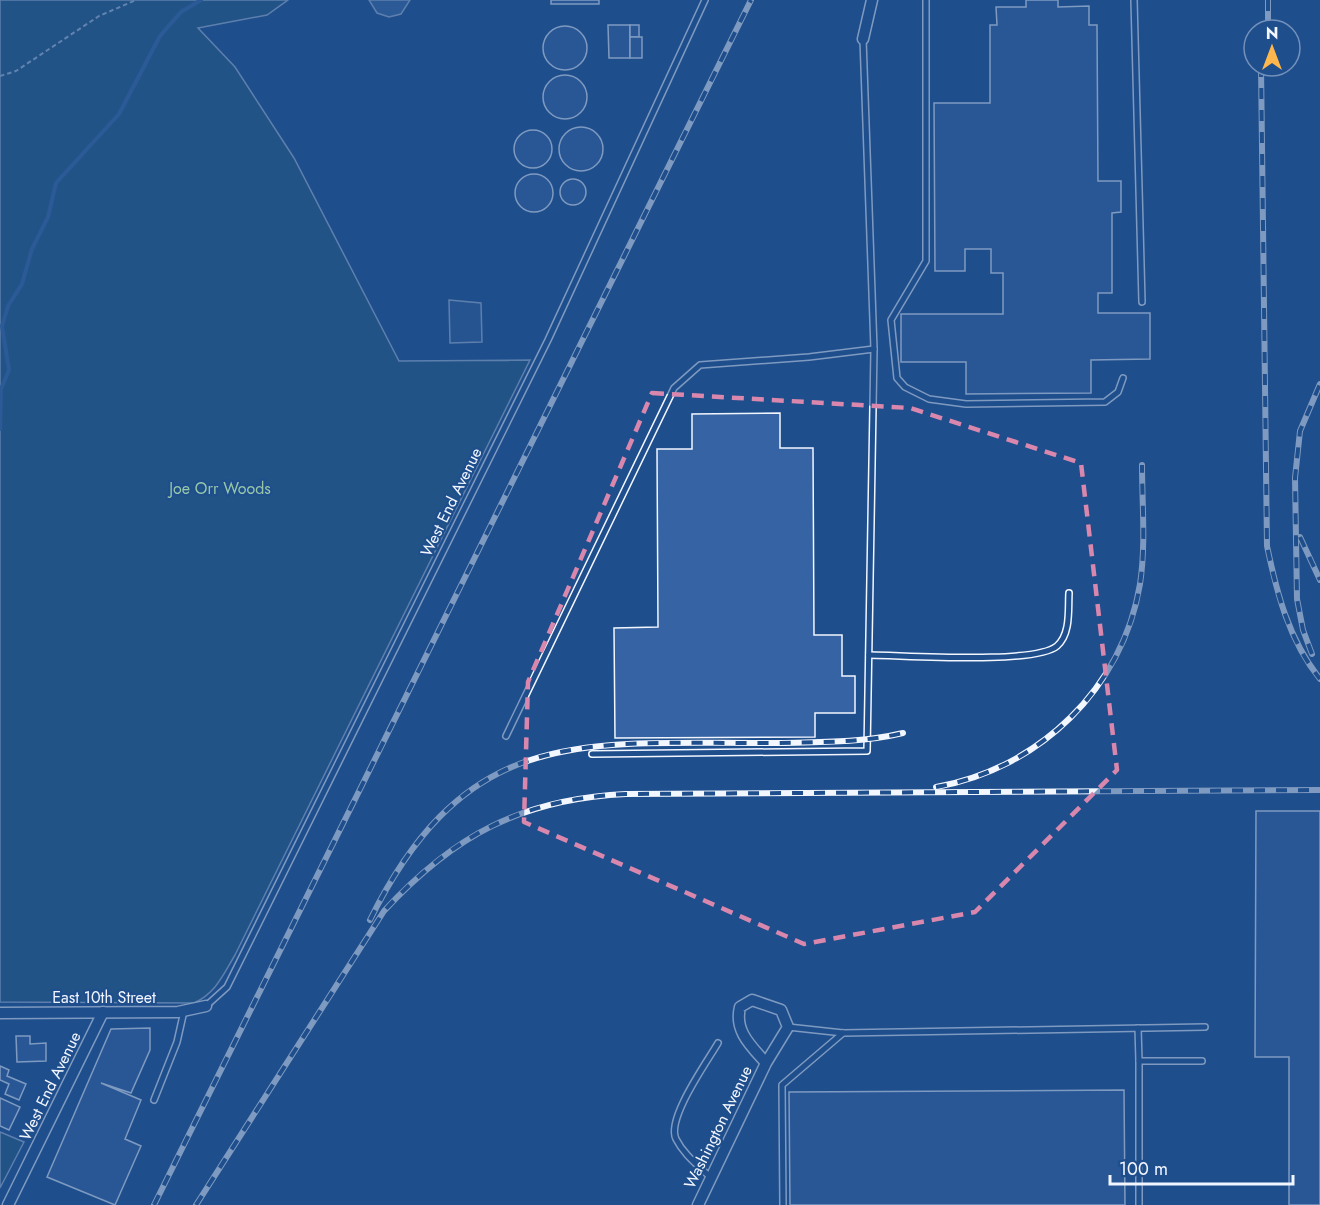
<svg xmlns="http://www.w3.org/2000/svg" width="1320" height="1205" viewBox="0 0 1320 1205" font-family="Jost,sans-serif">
<rect width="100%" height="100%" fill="#1f4e8c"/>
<g fill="#245a82" stroke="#a8bbd7" stroke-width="1.5">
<path d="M0,0H288L267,15L198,28L235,67L294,158L399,361L530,360L235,955C223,975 216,993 194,1003L0,1002Z"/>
<polygon points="0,1132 24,1142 0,1188"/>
</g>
<polygon fill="#305b95" stroke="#a8bbd7" stroke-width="1.5" points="449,300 481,303 482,342 450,343"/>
<polygon fill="#3b69a3" stroke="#a8bbd7" stroke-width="1.5" points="369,0 410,0 401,14 389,17 377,13"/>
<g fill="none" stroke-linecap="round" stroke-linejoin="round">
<polyline stroke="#3b69a3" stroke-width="4" points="0,429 1,389 9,370 2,326 8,306 22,284 32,249 48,217 56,183 119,114 160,36 181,12 201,0"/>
</g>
<g fill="#3563a3" stroke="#f2f6ff" stroke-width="1.5">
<rect x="551" y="0" width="48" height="4"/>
<polygon points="1026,0 1058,0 1058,7 1089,6 1089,25 1097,25 1098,181 1121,181 1121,212 1112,213 1112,293 1098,293 1098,313 1150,313 1150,359 1091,360 1091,393 966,394 966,362 901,362 901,314 1003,314 1003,273 991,273 991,249 965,249 965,271 935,271 934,103 990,103 990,25 997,25 996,7 1026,7"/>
<polygon points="608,25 630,25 630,58 609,58"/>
<rect x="630" y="25" width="9" height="12"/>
<circle cx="565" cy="48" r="22"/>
<rect x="630" y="37" width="12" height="21"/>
<circle cx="565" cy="97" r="22"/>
<circle cx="581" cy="149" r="22"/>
<circle cx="533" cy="149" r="19"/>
<circle cx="534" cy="193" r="19"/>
<circle cx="573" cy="192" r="13"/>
<polygon points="780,413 780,448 813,448 814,635 842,635 842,676 855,676 855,713 815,713 815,737 615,738 614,628 658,627 657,449 692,449 692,414"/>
<polygon points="1256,811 1320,811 1320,1205 1289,1205 1289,1057 1255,1057"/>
<polygon points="150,1028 150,1050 131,1093 101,1083 141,1100 125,1139 141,1146 115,1205 47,1177 111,1029"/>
<polygon points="16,1036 30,1036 30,1044 46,1043 46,1061 17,1062"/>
<polygon points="0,1066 9,1070 7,1076 26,1084 19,1100 5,1094 9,1084 0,1080"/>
<polygon points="1124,1090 1125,1205 790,1205 789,1092"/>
<polygon points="0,1098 20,1107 9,1130 0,1126"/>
</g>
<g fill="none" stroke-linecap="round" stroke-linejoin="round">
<g stroke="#f2f6ff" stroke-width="8">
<g id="service">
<polyline points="926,0 926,261 891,320 897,378 905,387 929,399 966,404 1105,402 1118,392 1123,378"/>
<polyline points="1134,0 1142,302"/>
<path d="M869,655C903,655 1034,665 1057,646C1071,634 1068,609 1069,593"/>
<polyline points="506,736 674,388 700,365 809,357 874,349"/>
<polyline points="592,754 867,751 874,349 863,39"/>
<polyline points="206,1006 227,987 548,340 705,0"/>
<polyline points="788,1027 843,1033 1205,1027"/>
<polyline points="1138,1028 1139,1061 1202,1061"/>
<polyline points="154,1100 177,1042 184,1011"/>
<path d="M711,1178C699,1166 684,1155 676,1139C666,1119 707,1062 718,1043"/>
<polyline points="783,1205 782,1085 843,1033"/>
<polyline points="1139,1205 1139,1061"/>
</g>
</g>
<g stroke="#f2f6ff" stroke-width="13">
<g id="minor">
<polyline points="863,39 872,0"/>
<polyline points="0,1013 178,1012 206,1006"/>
<polyline points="8,1205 103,1012"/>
<path d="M698,1205L766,1063L788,1027L781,1010L752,1000L740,1007C734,1031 751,1046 766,1063"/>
</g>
</g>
<polyline stroke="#b3c4dc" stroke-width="2" stroke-dasharray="4.5 3" stroke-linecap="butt" points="0,76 16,71 99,16 136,0"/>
<use href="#service" stroke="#1f4e8c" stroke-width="5"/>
<use href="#minor" stroke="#1f4e8c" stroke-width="10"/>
<g stroke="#f2f6ff" stroke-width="6">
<g id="rail">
<polyline points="1268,0 1268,30"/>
<path d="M1261,66L1267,546C1277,594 1289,640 1320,679"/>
<polyline points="1300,537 1320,580"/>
<polyline points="1312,654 1303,630 1297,599 1295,478 1300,431 1320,384"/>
<path d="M936,787C1039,769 1123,688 1140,584C1146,545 1142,504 1142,465"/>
<path d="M370,920C468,722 584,744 776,743C819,742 861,743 903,733"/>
<polyline points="154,1205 751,0"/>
<path d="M196,1205L384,911C454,835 522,799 626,794L1320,790"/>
</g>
</g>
<use href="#rail" stroke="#1f4e8c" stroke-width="4" stroke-dasharray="11" stroke-linecap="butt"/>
</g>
<path d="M0 0H1320V1205H0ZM652,393L910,408L1081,463L1117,770L975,912L804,944L524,822L528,682Z" fill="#1f4e8c" fill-opacity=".55" fill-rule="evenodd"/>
<path fill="none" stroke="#da87ad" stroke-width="4.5" stroke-dasharray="12 8" stroke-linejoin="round" d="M652,393L910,408L1081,463L1117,770L975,912L804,944L524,822L528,682Z"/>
<g text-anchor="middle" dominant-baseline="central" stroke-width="4.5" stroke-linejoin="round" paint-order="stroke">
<g font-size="16" fill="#97c8a6" stroke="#1f4e8c">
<text x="220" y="488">Joe Orr Woods</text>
</g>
<g font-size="16" fill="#f2f6ff" stroke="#1f4e8c">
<text transform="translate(451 502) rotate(-64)">West End Avenue</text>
<text x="104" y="997">East 10th Street</text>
<text transform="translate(50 1086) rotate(-64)">West End Avenue</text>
<text transform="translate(718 1127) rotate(-64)">Washington Avenue</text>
</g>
</g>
<g transform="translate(1272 48)"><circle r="28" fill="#1f4e8c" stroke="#7391ba" stroke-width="1.5"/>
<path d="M0-4.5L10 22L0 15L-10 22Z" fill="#ffb74d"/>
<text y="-9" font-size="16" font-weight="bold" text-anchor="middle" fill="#f2f6ff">N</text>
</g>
<path d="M1110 1175v9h183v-9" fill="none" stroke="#f2f6ff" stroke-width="3"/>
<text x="1119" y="1175" font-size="18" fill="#f2f6ff" stroke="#1f4e8c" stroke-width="4.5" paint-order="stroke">100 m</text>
</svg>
